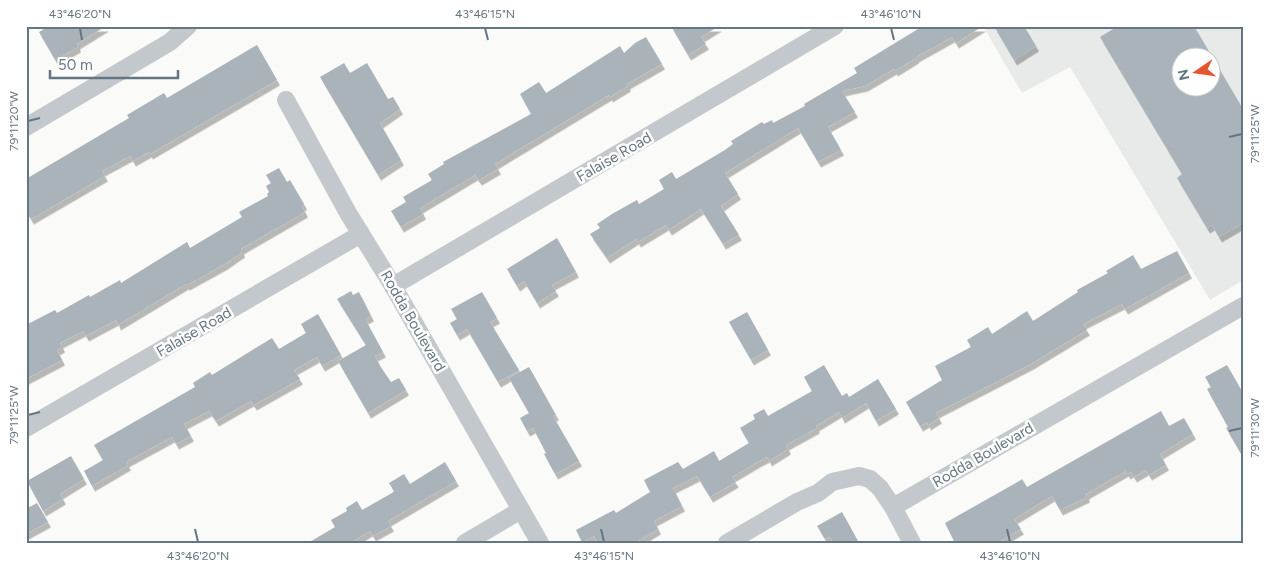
<svg xmlns="http://www.w3.org/2000/svg" width="1269" height="569" viewBox="0 0 1269 569" font-family="Figtree,sans-serif">
<defs>
<filter id="shadow"><feDropShadow dx="3" dy="5.5" stdDeviation="0" flood-color="#0004"/></filter>
</defs>
<rect width="100%" height="100%" fill="#fafaf8"/>
<path fill="#e8e9e9" fill-rule="evenodd" d="M983,26H1243V280L1210,300L1070,67L1022,93ZM1182,58H1212V88H1182Z"/>
<g fill="#aab3b9" fill-rule="evenodd" filter="url(#shadow)">
<polygon points="49,26 106,26 77,44 78,47 59,58 54,58 39,32"/>
<polygon points="671,26 719,26 701,37 706,44 688,55"/>
<polygon points="923,26 983,26 956,43 952,37 916,57 916,58 895,71 894,69 865,86 842,91 855,112 828,127 841,150 818,162 798,128 725,173 738,194 721,206 739,235 723,244 701,209 669,230 666,225 638,242 636,239 607,258 590,234 600,228 597,224 612,214 637,200 639,204 664,189 659,180 672,172 676,179 725,150 733,144 731,141 762,122 764,124 772,120 773,123 805,106 804,104 857,73 854,68"/>
<polygon points="994,26 1024,26 1036,46 1014,60"/>
<path d="M1118,26H1194L1243,109V223L1219,237L1212,225L1207,228L1177,178L1182,174L1100,37ZM1182,58H1212V88H1182Z"/>
<polygon points="646,37 662,64 627,84 628,86 610,97 609,95 495,164 498,169 479,180 475,175 420,208 423,214 401,227 391,211 406,202 403,197 432,180 428,174 444,164 443,162 531,114 520,94 539,82 546,93 620,46 624,53 635,43"/>
<polygon points="257,45 277,80 150,154 149,152 133,161 130,156 102,171 105,176 31,219 26,211 26,179 129,118 127,115 164,93 167,98"/>
<polygon points="344,63 350,73 367,63 388,99 393,97 400,109 380,123 401,160 378,175 320,77"/>
<polygon points="279,168 287,182 290,180 304,204 302,206 305,212 241,249 242,252 225,264 187,285 186,284 118,325 116,320 86,336 83,331 60,343 62,347 57,350 62,360 26,379 26,325 55,310 57,313 89,295 90,297 120,280 121,283 187,242 190,248 242,217 239,212 268,196 267,194 269,192 266,186 271,183 266,175"/>
<polygon points="557,238 576,272 552,285 556,291 537,303 524,281 517,286 507,269"/>
<polygon points="1177,251 1189,273 1125,309 1122,304 1083,324 1087,330 1031,364 936,413 939,418 928,425 927,422 920,426 906,402 942,380 935,366 971,347 967,340 988,327 992,334 1027,311 1033,321 1078,292 1077,290 1108,273 1106,271 1133,255 1141,269"/>
<polygon points="351,291 353,295 359,292 371,316 365,319 383,352 375,356 380,366 391,382 399,378 406,390 368,413 338,361 366,345 337,299"/>
<polygon points="482,292 497,318 490,322 519,370 498,382 467,329 457,335 450,323 457,319 451,309"/>
<polygon points="747,312 768,350 751,360 729,322"/>
<polygon points="318,314 341,355 322,366 317,357 294,370 300,379 254,405 251,401 216,421 209,411 184,424 191,436 176,444 172,437 126,462 128,465 92,486 84,471 103,460 94,445 195,387 193,383 210,372 212,375 272,338 279,349 306,333 301,324"/>
<polygon points="824,365 842,396 847,393 849,397 878,379 896,409 876,421 866,403 842,418 839,412 816,426 817,428 786,445 788,449 769,461 767,457 759,461 732,477 736,482 710,497 697,476 673,488 682,506 654,521 658,529 635,543 598,543 594,536 582,542 576,530 614,510 616,513 650,492 644,480 678,462 683,469 714,451 719,461 749,443 740,428 755,419 753,415 764,409 768,416 812,391 804,377"/>
<polygon points="1227,365 1243,393 1243,457 1226,428 1228,427 1207,389 1211,387 1205,377"/>
<polygon points="529,367 556,415 553,416 579,461 555,474 544,454 546,453 533,428 527,431 520,418 529,413 509,378"/>
<polygon points="1161,411 1169,426 1184,418 1193,434 1160,454 1166,465 1149,475 1146,470 1134,477 1131,472 1127,474 1126,471 1086,494 1087,497 1060,510 1052,496 1014,519 1021,529 997,543 955,543 945,523 1021,480 1022,479 1027,487"/>
<polygon points="71,456 84,479 60,494 63,499 43,511 27,481"/>
<polygon points="445,462 456,481 388,521 391,526 373,536 370,531 350,543 308,543 335,527 331,520 347,511 346,508 357,501 362,510 392,493 394,491 389,483 404,474 410,484"/>
<polygon points="37,503 48,522 26,534 26,509"/>
<polygon points="842,512 859,543 833,543 830,537 825,539 817,526"/>
</g>
<g fill="none" stroke-linecap="round" stroke-linejoin="round">
<g stroke="#c3c8cc" stroke-width="18">
<polyline points="286,100 348,213 393,286 540,543"/>
<polyline points="26,127 170,42 188,26"/>
<polyline points="393,286 835,26"/>
<polyline points="26,428 361,234"/>
<polyline points="893,507 1243,306"/>
<polyline points="465,543 521,510"/>
<polyline points="727,543 797,502 818,493 832,482 859,476 870,479 880,488 893,507 912,543"/>
</g>
</g>
<path fill="none" stroke="#657683" stroke-width="2" d="M80,28L82,40M485,28L488,40M891,28L894,40M28,121L40,118M1229,137L1242,134M28,415L40,412M1229,431L1242,428M195,529L198,542M601,529L604,542M1007,529L1010,542"/>
<g text-anchor="middle" dominant-baseline="central" stroke-width="5" stroke-linejoin="round" paint-order="stroke">
<g font-size="15" fill="#657683" stroke="#fff">
<text transform="translate(614 157) rotate(-30)">Falaise Road</text>
<text transform="translate(413 321) rotate(60)">Rodda Boulevard</text>
<text transform="translate(194 332) rotate(-30)">Falaise Road</text>
<text transform="translate(983 455) rotate(-30)">Rodda Boulevard</text>
</g>
</g>
<rect width="1269" height="569" fill="none" stroke="#ffffff" stroke-width="55"/>
<g transform="translate(1196 72) rotate(257)"><circle r="24" fill="#ffffff" stroke="#c1c8cd"/>
<path d="M0-4L9 19L0 12L-9 19Z" fill="#e4572e"/>
<text y="-8" font-size="14" font-weight="bold" text-anchor="middle" fill="#657683">N</text>
</g>
<path d="M50 70v8h128v-8" fill="none" stroke="#657683" stroke-width="2.5"/>
<text x="58" y="70" font-size="15" fill="#657683" stroke="#ffffff" stroke-width="4" paint-order="stroke">50 m</text>
<rect x="28" y="28" width="1214" height="514" fill="none" stroke="#657683" stroke-width="2"/>
<g font-size="12" text-anchor="middle" fill="#657683">
<text x="80" y="18">43°46'20"N</text>
<text x="485" y="18">43°46'15"N</text>
<text x="891" y="18">43°46'10"N</text>
<text transform="translate(14 121) rotate(-90)" y="4">79°11'20"W</text>
<text transform="translate(1255 134) rotate(-90)" y="4">79°11'25"W</text>
<text transform="translate(14 415) rotate(-90)" y="4">79°11'25"W</text>
<text transform="translate(1255 428) rotate(-90)" y="4">79°11'30"W</text>
<text x="198" y="560">43°46'20"N</text>
<text x="604" y="560">43°46'15"N</text>
<text x="1010" y="560">43°46'10"N</text>
</g>
</svg>
